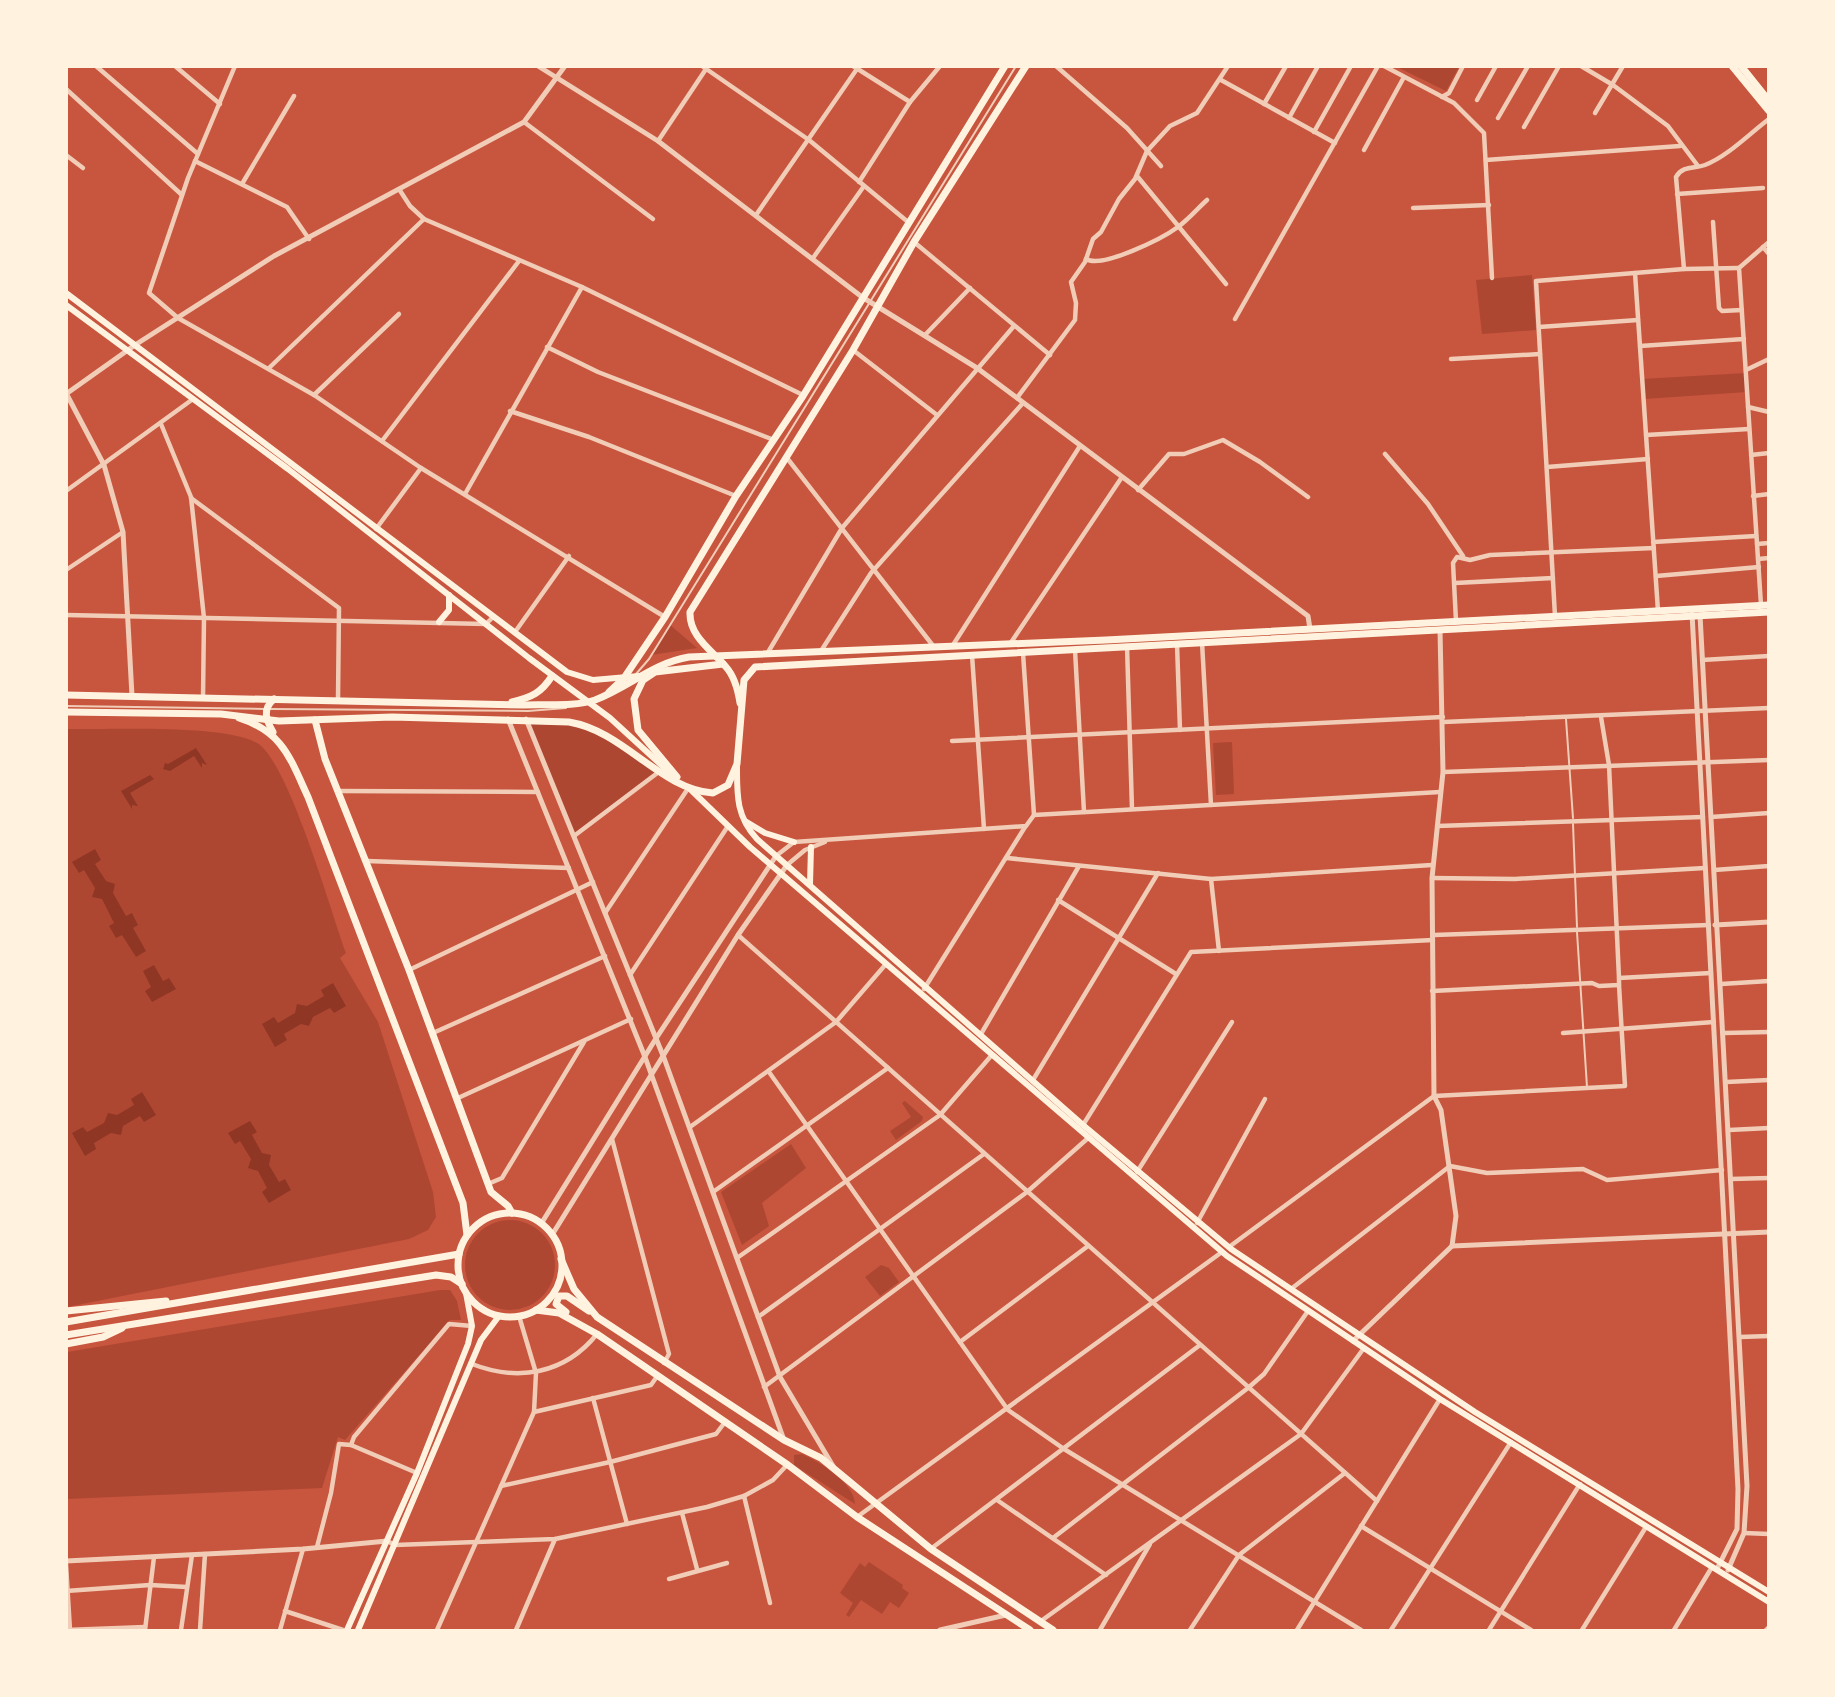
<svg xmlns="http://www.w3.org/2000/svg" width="1835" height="1697" viewBox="0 0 1835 1697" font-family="Lato,sans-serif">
<rect width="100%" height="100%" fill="#c8553d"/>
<g fill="#ae4732">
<polygon points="1397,67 1459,67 1446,91"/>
<polygon points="1532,275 1536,330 1482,334 1476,280"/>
<polygon points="1746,373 1747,392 1644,399 1642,379"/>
<polygon points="669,624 697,648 651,655"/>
<polygon points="526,719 587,725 661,770 575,834"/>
<path d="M67,729C111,730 223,724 257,743C288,760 332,915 346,953L340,958L378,1022L433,1192L436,1217L428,1230L409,1239L67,1307Z"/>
<polygon points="1232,742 1234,794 1216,795 1213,743"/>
<polygon points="905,1101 923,1117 922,1121 896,1140 890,1131 911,1117 902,1103"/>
<polygon points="791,1144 806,1168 762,1203 769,1226 742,1245 721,1192"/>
<circle cx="510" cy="1265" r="45"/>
<polygon points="881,1265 889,1268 899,1282 880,1296 865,1277"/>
<polygon points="440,1290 450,1290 457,1301 461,1320 450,1320 345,1440 338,1437 322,1488 67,1499 67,1352"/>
<path d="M802,1454C820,1462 854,1483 855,1504L794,1465V1455Z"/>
<polygon points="869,1562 903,1585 902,1588 909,1593 899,1608 890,1602 882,1614 861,1600 849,1617 846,1615 853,1603 840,1593 860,1563 865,1567"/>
</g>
<g fill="#8f3625">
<polygon points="196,748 207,765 202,763 202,768 194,756 170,771 163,769 165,763 168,764"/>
<polygon points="150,775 154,779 130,793 138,806 132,805 132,809 121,791"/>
<polygon points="95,849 101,860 95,864 106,881 115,884 113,893 126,916 132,913 138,925 133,928 146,951 136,957 122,935 116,938 109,926 114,923 102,899 92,897 95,888 84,870 79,873 72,862"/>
<polygon points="154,965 163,981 169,978 176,989 152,1002 145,991 151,987 143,971"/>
<polygon points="333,983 346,1006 334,1013 330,1008 313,1017 309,1026 301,1024 284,1034 287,1040 275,1047 262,1024 274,1017 278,1023 295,1013 297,1004 307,1006 324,996 321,990"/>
<polygon points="142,1092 156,1115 144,1122 140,1116 123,1126 121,1135 111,1133 94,1143 96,1149 85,1156 72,1133 83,1127 87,1132 104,1123 108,1113 117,1115 134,1105 131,1099"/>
<polygon points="250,1121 257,1132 252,1135 262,1153 271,1155 269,1165 279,1182 285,1179 291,1190 269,1203 262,1192 267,1188 258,1171 248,1168 251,1159 240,1141 235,1144 228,1133"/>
</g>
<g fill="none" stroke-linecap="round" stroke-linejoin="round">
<g stroke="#f1ccb7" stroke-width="2">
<polyline points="636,674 649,659 1016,66"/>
<polyline points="66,706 265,709"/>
<polyline points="271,709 528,711 566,708"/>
<polyline points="1566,719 1573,818"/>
<polyline points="1573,824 1577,927"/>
<polyline points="1577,932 1587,1087"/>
</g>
<g stroke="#f1ccb7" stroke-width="4.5">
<polyline points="96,66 198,154"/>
<polyline points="175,66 220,104"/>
<polyline points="235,66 188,178 149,293 178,318 314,395 421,468 665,617"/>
<polyline points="702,66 809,140 908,222"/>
<polyline points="853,66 910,102 859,182"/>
<polyline points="1056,66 1127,128 1161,166"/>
<polyline points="1384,66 1454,103 1484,133 1492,278"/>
<polyline points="1581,66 1613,85 1668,126 1698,166"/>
<polyline points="1221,80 1335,143"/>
<polyline points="66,89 182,195"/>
<polyline points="1442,97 1449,93 1463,66"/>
<polyline points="1477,100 1496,66"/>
<polyline points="910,102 940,66"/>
<polyline points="1264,104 1286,66"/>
<polyline points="1595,113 1623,66"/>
<polyline points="1289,118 1318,66"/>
<polyline points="1498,118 1528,66"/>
<polyline points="524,122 653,219"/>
<polyline points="1524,127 1559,66"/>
<polyline points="1314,132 1351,66"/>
<polyline points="658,141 706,69"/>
<polyline points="1364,150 1404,77"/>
<polyline points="66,155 83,168"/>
<polyline points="1486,160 1680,146"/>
<polyline points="195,161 287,207 309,239"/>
<polyline points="1137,176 1226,284"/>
<polyline points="242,184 294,96"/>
<polyline points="399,189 410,206 424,219 582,287 803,395"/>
<polyline points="1677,194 1763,188"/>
<polyline points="1413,208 1489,205"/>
<polyline points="756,215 859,66"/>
<polyline points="1713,222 1719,308 1722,311 1742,310"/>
<polyline points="914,242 1050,355"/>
<polyline points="1763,247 1769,254"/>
<polyline points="813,258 864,186"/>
<path d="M1086,259C1102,269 1163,238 1178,227C1189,219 1198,208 1207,200"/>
<path d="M1684,269L1676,177C1683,165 1694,169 1705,165C1728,156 1749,134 1769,119"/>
<polyline points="1635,273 1658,611"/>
<polyline points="1235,319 1378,66"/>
<polyline points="1539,327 1638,320"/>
<polyline points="925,335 970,288"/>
<polyline points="1640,346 1744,339"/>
<polyline points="547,347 598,372 774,440"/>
<polyline points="853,350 937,415"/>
<polyline points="1451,359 1540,354"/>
<polyline points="269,368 424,219"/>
<polyline points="1746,370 1769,359"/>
<polyline points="314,395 399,314"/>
<polyline points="1017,398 1075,320 1076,303 1071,282 1085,262 1093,239 1101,232 1119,199 1135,179 1147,151 1170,126 1197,113 1228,66"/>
<polyline points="1748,407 1769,412"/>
<polyline points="510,411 589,437 736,496"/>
<polyline points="161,424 191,497 204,618 203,698"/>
<polyline points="1646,435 1749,429"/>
<polyline points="382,441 519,261"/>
<polyline points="1385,454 1428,504 1463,556"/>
<polyline points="1751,455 1769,453"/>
<polyline points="787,458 934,647"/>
<polyline points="1547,467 1648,459"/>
<polyline points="1138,490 1169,454 1184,454 1223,440 1260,462 1308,497"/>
<polyline points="66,491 193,399"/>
<polyline points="465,494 582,287"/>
<polyline points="1753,496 1769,494"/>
<polyline points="191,498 339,608 338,699"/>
<polyline points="376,529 421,468"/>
<polyline points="1653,542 1756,536"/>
<polyline points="1757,544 1769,543"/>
<polyline points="1758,559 1769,558"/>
<polyline points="66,570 123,532"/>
<polyline points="1656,576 1759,567"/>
<polyline points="1455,583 1553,578"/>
<polyline points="1761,605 1739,268 1769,242"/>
<polyline points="66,615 486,624 493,617"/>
<polyline points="1555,616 1536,281 1684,269 1739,268"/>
<polyline points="1456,621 1453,563 1457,557 1470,560 1490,555 1654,548"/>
<polyline points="515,632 569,556"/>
<polyline points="1202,642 1211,805"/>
<polyline points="1010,644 1122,477"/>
<polyline points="1177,644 1180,730"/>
<polyline points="953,645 1080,446"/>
<polyline points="1127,646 1132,809"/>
<polyline points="1075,650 1084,812"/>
<polyline points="821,651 871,573 1023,403"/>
<polyline points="1023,653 1034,815"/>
<polyline points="767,654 842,528 1014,326"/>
<polyline points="972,655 984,829"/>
<polyline points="1702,660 1769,656"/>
<polyline points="1601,717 1609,765 1619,978"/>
<polyline points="1443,722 1769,708"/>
<polyline points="952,741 1443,717"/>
<polyline points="1443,772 1769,760"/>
<polyline points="338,791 538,792"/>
<polyline points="1711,817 1769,813"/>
<polyline points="1437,826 1703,817"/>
<polyline points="574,836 660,771"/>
<polyline points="776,856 794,842 1026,826 1034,815 1440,792"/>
<polyline points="1007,858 1211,879 1432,865"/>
<polyline points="367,861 569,868"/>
<polyline points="787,865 805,850 825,842"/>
<polyline points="1714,870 1769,866"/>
<polyline points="1432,878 1515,879 1705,868"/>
<polyline points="1211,879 1219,951"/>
<polyline points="1058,900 1176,974"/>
<polyline points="605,913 689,787"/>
<polyline points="738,935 1377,1501"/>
<polyline points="1434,935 1709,925"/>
<polyline points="409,970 593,882"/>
<polyline points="630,975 728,826"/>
<polyline points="1721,984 1769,981"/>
<polyline points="924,989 1025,827"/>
<polyline points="1432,991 1592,983 1599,986 1619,985 1619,978 1711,973"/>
<polyline points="433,1033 605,956"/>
<polyline points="1563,1033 1714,1022"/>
<polyline points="1724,1033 1769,1032"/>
<polyline points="981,1034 1079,866"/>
<polyline points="769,1072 1008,1410 1064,1449 1361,1630"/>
<polyline points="1033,1080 1158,873"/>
<polyline points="1726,1082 1769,1080"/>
<polyline points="458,1098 631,1019"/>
<polyline points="1083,1125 1191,952 1433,940"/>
<polyline points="690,1127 836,1022 886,964"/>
<polyline points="1729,1130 1769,1128"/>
<polyline points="612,1139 669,1354 664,1363"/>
<polyline points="1137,1172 1232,1022"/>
<polyline points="1731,1179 1769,1178"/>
<polyline points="488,1184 502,1178 584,1042"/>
<polyline points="713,1192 888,1068"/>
<polyline points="1197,1223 1265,1099"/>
<polyline points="1229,1247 1434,1096 1625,1086 1619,985"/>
<polyline points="737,1258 940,1115 991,1056"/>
<polyline points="1291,1289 1450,1166 1487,1173 1583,1169 1607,1180 1722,1170"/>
<polyline points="758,1317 984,1154"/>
<polyline points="1740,1337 1769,1336"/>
<polyline points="960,1342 1088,1246"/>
<path d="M472,1364C518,1382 565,1374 597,1334"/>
<polyline points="764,1387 1027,1192 1087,1139"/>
<polyline points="593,1398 627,1524"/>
<polyline points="534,1412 651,1385 658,1375"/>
<polyline points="351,1445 354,1437 449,1324 472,1326"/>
<polyline points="501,1486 610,1462 716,1434 725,1422"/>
<polyline points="744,1496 770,1603"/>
<polyline points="997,1500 1106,1575"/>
<polyline points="682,1513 697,1569"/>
<polyline points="857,1517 1222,1252"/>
<polyline points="1361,1526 1531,1630"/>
<polyline points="1744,1533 1769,1534"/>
<polyline points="1053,1538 1248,1388 1264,1374 1308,1311"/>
<polyline points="387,1541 395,1545 555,1539 707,1507 744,1496 773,1480 787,1465"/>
<polyline points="317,1547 331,1493 339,1444 351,1445 417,1473"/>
<polyline points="932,1548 1200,1345"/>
<polyline points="66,1564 70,1630"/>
<polyline points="669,1579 727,1563"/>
<polyline points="66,1591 150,1585 187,1587"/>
<polyline points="285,1611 343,1630"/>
<polyline points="1041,1621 1301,1434 1364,1348"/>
<polyline points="66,1630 145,1627"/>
<polyline points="145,1630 154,1557"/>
<polyline points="181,1630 192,1555"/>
<polyline points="200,1630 205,1554"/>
<polyline points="280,1630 303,1549"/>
<polyline points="437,1630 534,1412 536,1373 519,1316"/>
<polyline points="516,1630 555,1539"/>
<polyline points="1100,1630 1150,1544"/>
<polyline points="1190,1630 1239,1555 1345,1473"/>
<polyline points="1297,1630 1440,1399"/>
<polyline points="1391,1630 1511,1442"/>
<polyline points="1489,1630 1580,1484"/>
<polyline points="1582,1630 1646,1527"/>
<polyline points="1674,1630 1712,1567"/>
<polyline points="1766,1630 1769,1627"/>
</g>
<g stroke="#f1ccb7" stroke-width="5">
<polyline points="538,66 658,141 862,297 977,368 1308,616 1310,629"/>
<polyline points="66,393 104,465 123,532 132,696"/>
<polyline points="66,394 135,345 274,256 524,122 565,66"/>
<polyline points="1692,613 1738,1489 1737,1529 1717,1569"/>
<polyline points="1700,615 1747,1486 1744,1533 1728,1570"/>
<polyline points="1440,630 1443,772 1432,878 1434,1096 1441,1110 1456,1216 1452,1246"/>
<polyline points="508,719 645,1057 784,1440"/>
<polyline points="526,719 664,1058 780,1377 833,1466"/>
<polyline points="1715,925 1769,922"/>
<polyline points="541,1224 655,1040 776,856"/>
<polyline points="552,1235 738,935 787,865"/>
<polyline points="1452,1246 1769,1232"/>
<polyline points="1353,1341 1452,1246"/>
<polyline points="66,1561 303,1549 387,1541"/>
<polyline points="940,1630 1006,1615"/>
</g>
<g stroke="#fff3e0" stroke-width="6">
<polyline points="66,293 567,672 593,680 639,676"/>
<polyline points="66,305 288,469 529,658 610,718 670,773"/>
<polyline points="439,622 449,610 449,595"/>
<path d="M737,766C737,795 736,816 757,839L1083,1125L1231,1249L1475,1412L1769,1592"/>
<polyline points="689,788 750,847 1227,1256 1440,1399 1769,1602"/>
<polyline points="745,821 765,833 794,842"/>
<polyline points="810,884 811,847"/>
<polyline points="347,1630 417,1473 468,1344 472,1326 466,1293"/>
<polyline points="358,1630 481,1340 499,1316"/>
</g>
<g stroke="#fff3e0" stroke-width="7">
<polyline points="1732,66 1769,111"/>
<polyline points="1741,66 1769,101"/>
<polyline points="609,692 624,678 665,617 736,496 803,396 1005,66"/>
<path d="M740,703C738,690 735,677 726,667C713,651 689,637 690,612L853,350L914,242L1026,66"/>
<path d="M239,718C283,732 290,758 308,797L463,1203L467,1235"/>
<polyline points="315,720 325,759 409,970 491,1192 508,1206 512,1213"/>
<path d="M273,732C266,720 262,709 274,699"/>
<circle cx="510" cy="1265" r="52"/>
<polyline points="561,1259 574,1289 597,1317 784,1440 821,1458 931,1549 1053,1630"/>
<polyline points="536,1310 559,1313 597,1334 788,1465 857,1517 1030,1630"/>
<polyline points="66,1311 166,1301"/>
<polyline points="566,1312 556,1304 559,1296 567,1296 589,1311"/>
<polyline points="66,1322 459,1254"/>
<polyline points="66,1335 436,1275 451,1277 462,1284"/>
<polyline points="66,1344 103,1337 122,1328"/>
</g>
<g stroke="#fff3e0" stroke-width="7">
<path d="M66,695L524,705C546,704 575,707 595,700C629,687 653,663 689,657L1106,640L1769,605"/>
<path d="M512,702C532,697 541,693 552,676"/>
<path d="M66,712L221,714L279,721L392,717L569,722C624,731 661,790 713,793L728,785L737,764L744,680L755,667L1769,612"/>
<polyline points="677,777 638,730 634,699 643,680 655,672 723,664"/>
</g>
</g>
<rect width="1835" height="1697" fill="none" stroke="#fff3e0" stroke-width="136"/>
</svg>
